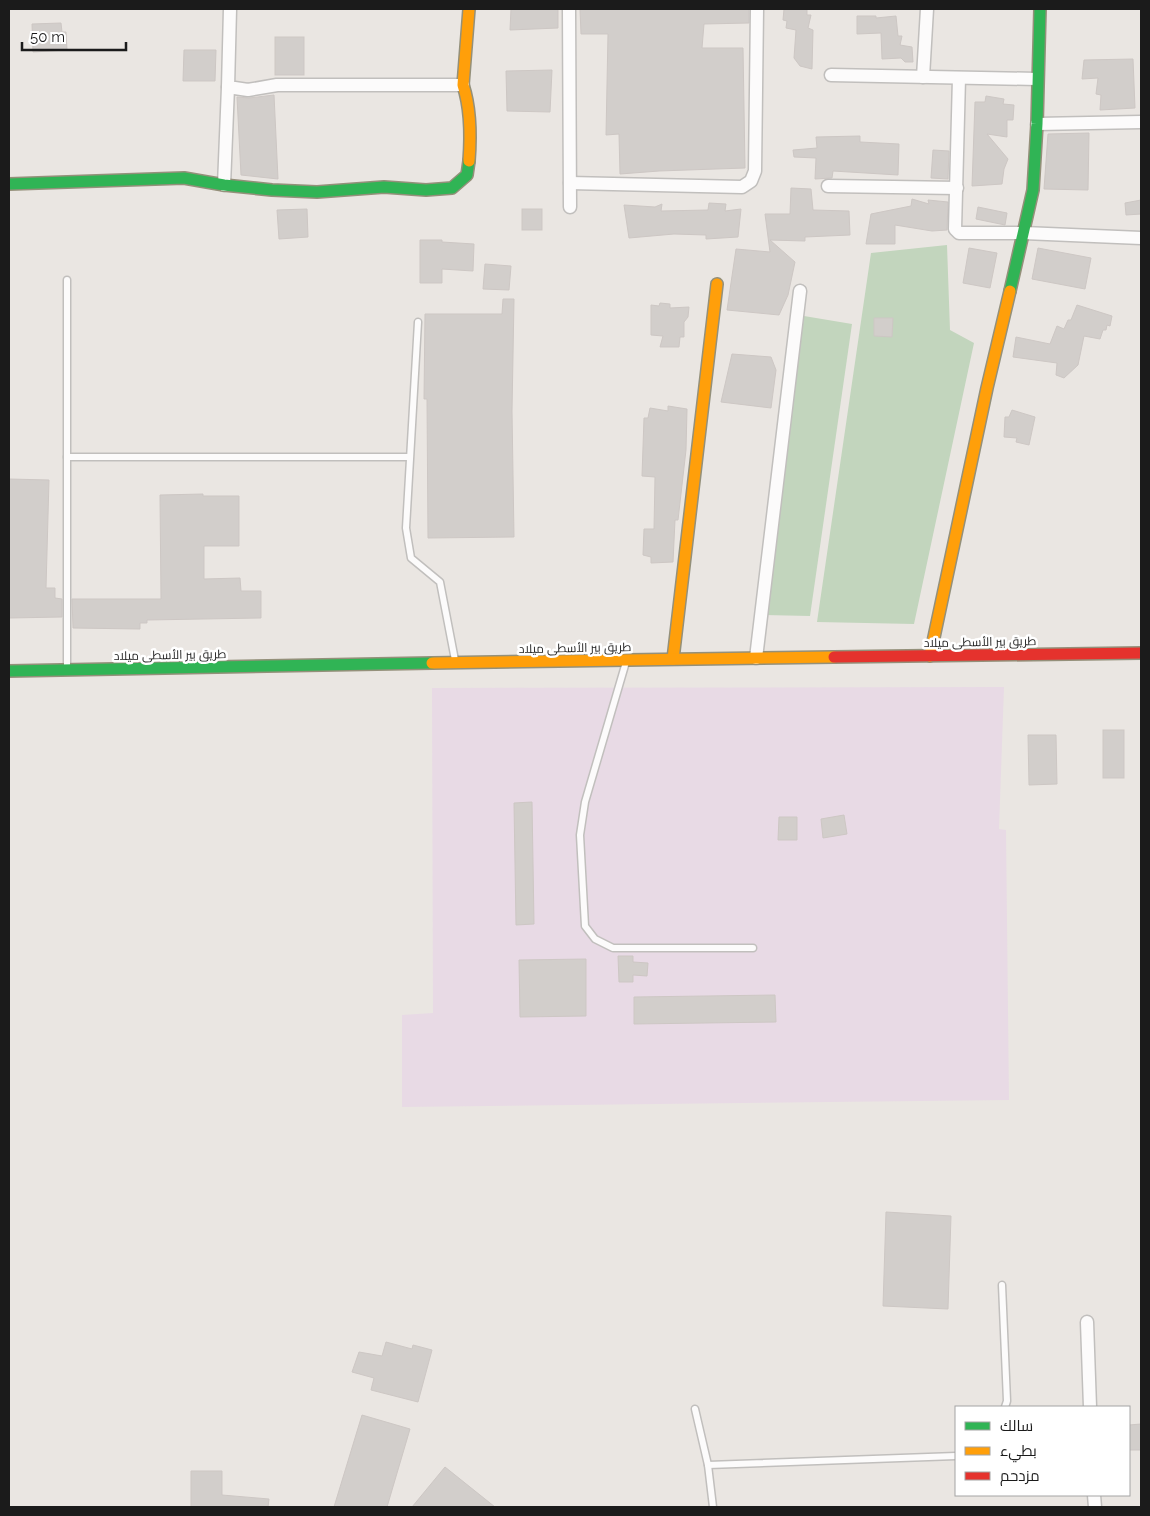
<svg xmlns="http://www.w3.org/2000/svg" width="1150" height="1516" viewBox="0 0 1150 1516" font-family="Raleway,Cairo,sans-serif">
<rect width="100%" height="100%" fill="#eae6e2"/>
<polygon fill="#e8dae5" points="1004,687 999,829 1006,830 1009,1100 402,1107 402,1015 433,1013 432,688"/>
<g fill="#c2d5bd">
<polygon points="947,245 950,330 974,343 914,624 817,622 871,253"/>
<polygon points="804,316 852,324 810,616 764,615"/>
</g>
<g fill="#d2cecb" stroke="#cdc7c4">
<polygon points="511,9 558,9 558,28 510,30"/>
<polygon points="580,9 749,9 749,23 704,24 702,48 743,48 745,168 659,171 620,174 619,134 606,135 608,34 581,34"/>
<polygon points="784,9 807,9 807,15 811,15 808,28 813,30 812,69 800,66 794,58 796,30 786,28 787,21 783,20"/>
<polygon points="857,16 876,16 876,18 896,16 898,36 902,36 900,45 912,47 913,62 905,62 901,58 882,59 881,33 857,34"/>
<polygon points="61,23 62,32 66,32 67,50 33,52 32,24"/>
<rect x="275" y="37" width="29" height="38"/>
<polygon points="184,50 216,50 215,81 183,81"/>
<polygon points="1133,59 1135,108 1100,110 1101,95 1096,94 1098,78 1082,79 1084,60"/>
<polygon points="552,70 550,112 507,111 506,71"/>
<polygon points="274,95 278,179 241,175 237,97 249,98"/>
<polygon points="986,96 1004,99 1003,104 1014,105 1013,120 1007,120 1007,137 987,134 1008,159 1004,169 1002,184 972,186 975,102 985,102"/>
<polygon points="1089,133 1088,190 1044,189 1048,134"/>
<polygon points="860,136 860,142 899,144 898,175 833,171 832,178 815,179 816,158 794,157 793,150 817,148 816,137"/>
<polygon points="933,150 949,151 948,179 931,178"/>
<polygon points="791,188 811,189 813,210 849,211 850,235 805,237 805,241 770,240 795,262 788,295 779,315 727,310 736,249 770,252 765,214 790,214"/>
<polygon points="912,199 929,204 928,200 948,202 947,230 932,231 895,225 895,244 866,244 871,214 911,206"/>
<polygon points="1141,200 1141,214 1126,215 1125,203"/>
<polygon points="709,203 726,204 725,211 741,209 738,237 706,239 706,235 674,234 629,238 624,205 655,207 662,204 661,211 708,210"/>
<polygon points="978,207 1007,213 1005,225 976,219"/>
<polygon points="307,209 308,237 279,239 277,210"/>
<rect x="522" y="209" width="20" height="21"/>
<polygon points="420,240 442,240 442,242 474,244 473,271 442,269 442,283 420,283"/>
<polygon points="969,248 997,253 990,288 963,283"/>
<polygon points="1038,248 1091,258 1085,289 1032,279"/>
<polygon points="485,264 511,266 509,290 483,289"/>
<polygon points="503,299 514,299 512,411 514,537 428,538 427,399 424,399 425,314 502,314"/>
<polygon points="660,303 670,304 670,308 689,307 688,317 684,322 684,337 680,337 679,347 660,347 663,336 651,335 651,305 659,306"/>
<polygon points="1077,305 1112,316 1110,326 1107,325 1106,330 1103,330 1100,339 1084,336 1078,365 1064,378 1056,375 1057,363 1013,357 1016,337 1050,344 1057,326 1064,329 1068,320 1071,320"/>
<polygon points="874,318 893,318 892,337 874,336"/>
<polygon points="732,354 771,357 776,370 771,408 721,402"/>
<polygon points="668,406 687,409 686,450 678,520 675,520 673,562 651,563 651,557 643,555 644,529 654,529 655,477 642,476 644,418 648,418 650,408 668,411"/>
<polygon points="1012,410 1035,417 1029,445 1016,442 1017,438 1004,437 1005,417 1009,417"/>
<polygon points="9,479 49,480 46,588 55,588 55,598 62,599 62,617 9,618"/>
<polygon points="203,494 203,496 239,496 239,546 204,546 204,579 240,578 241,591 261,591 261,618 147,620 147,623 140,623 140,629 73,628 72,599 161,599 160,495"/>
<rect x="1103" y="730" width="21" height="48"/>
<polygon points="1028,735 1056,735 1057,784 1029,785"/>
<polygon points="532,802 534,924 516,925 514,803"/>
<polygon points="844,815 847,834 823,838 821,819"/>
<polygon points="779,817 797,817 797,840 778,840"/>
<polygon points="618,956 633,956 633,962 648,963 647,976 633,975 633,982 619,982"/>
<polygon points="586,959 586,1016 520,1017 519,960"/>
<polygon points="775,995 776,1022 634,1024 634,997"/>
<polygon points="886,1212 951,1216 948,1309 883,1306"/>
<polygon points="386,1342 412,1349 413,1345 432,1350 418,1402 371,1390 374,1378 352,1372 359,1352 382,1356"/>
<polygon points="362,1415 410,1429 387,1507 334,1507"/>
<polygon points="1141,1424 1141,1450 1129,1450 1129,1425"/>
<polygon points="445,1467 495,1507 412,1507"/>
<polygon points="191,1471 222,1471 222,1495 269,1499 268,1507 191,1507"/>
</g>
<g fill="none" stroke-linecap="round" stroke-linejoin="round">
<g stroke="#c1bfbd" stroke-width="9">
<g id="lane">
<polyline points="418,322 406,528 411,558 440,582 455,660"/>
<polyline points="67,457 409,457"/>
<polyline points="626,662 585,802 580,835 585,926 595,939 613,948 753,948"/>
<polyline points="67,668 67,280"/>
<polyline points="1002,1285 1007,1401 1005,1407"/>
<polyline points="695,1409 708,1465 713,1507"/>
<polyline points="708,1465 956,1456"/>
</g>
</g>
<g stroke="#c1bfbd" stroke-width="15">
<g id="street">
<polyline points="230,9 228,87 248,90 277,85 463,85"/>
<polyline points="569,9 570,207"/>
<polyline points="831,75 1037,79"/>
<polyline points="923,77 927,9"/>
<polyline points="959,78 955,229 959,233 1024,233 1141,238"/>
<polyline points="1037,124 1141,122"/>
<polyline points="570,183 742,187 751,181 755,171 757,9"/>
<polyline points="224,185 228,87"/>
<polyline points="828,186 957,188"/>
<polyline points="756,658 800,291"/>
<polyline points="1087,1322 1090,1407"/>
<polyline points="1094,1495 1095,1507"/>
</g>
</g>
<g stroke="#94907a" stroke-width="14">
<g id="fast">
<polyline points="9,184 184,178 224,185 272,190 317,192 384,187 426,190 452,188 467,175 469,161"/>
<polyline points="1010,291 1033,190 1037,124 1040,9"/>
<polyline points="9,671 432,663"/>
</g>
</g>
<g stroke="#94907a" stroke-width="14">
<g id="slow">
<path d="M469,161C471,135 471,109 463,85L469,9"/>
<polyline points="930,656 987,388 1010,291"/>
<polyline points="673,659 717,284"/>
<polyline points="432,663 834,657"/>
</g>
</g>
<g stroke="#94907a" stroke-width="14">
<polyline id="jam" points="834,657 1141,653"/>
</g>
<use href="#lane" stroke="#fcfbfb" stroke-width="6"/>
<use href="#street" stroke="#fcfbfb" stroke-width="12"/>
<use href="#fast" stroke="#30b455" stroke-width="11"/>
<use href="#slow" stroke="#ff9f0a" stroke-width="11"/>
<use href="#jam" stroke="#e5322d" stroke-width="11"/>
</g>
<g text-anchor="middle" dominant-baseline="central" stroke-width="5" stroke-linejoin="round" paint-order="stroke">
<g font-size="12" fill="#1b1b1b" stroke="#fff">
<text transform="translate(980 642) rotate(-1)">طريق بير الأسطى ميلاد</text>
<text transform="translate(575 648) rotate(-1)">طريق بير الأسطى ميلاد</text>
<text transform="translate(170 655) rotate(-1)">طريق بير الأسطى ميلاد</text>
</g>
</g>
<rect width="1150" height="1516" fill="none" stroke="#1b1b1b" stroke-width="20"/>
<rect x="955" y="1406" width="175" height="90" fill="#ffffff" stroke="#a4a4a4"/>
<rect x="965" y="1422" width="25" height="8" fill="#30b455" stroke="#a4a4a4"/>
<text x="1000" y="1431" font-size="15" fill="#1b1b1b">سالك</text>
<rect x="965" y="1447" width="25" height="8" fill="#ff9f0a" stroke="#a4a4a4"/>
<text x="1000" y="1456" font-size="15" fill="#1b1b1b">بطيء</text>
<rect x="965" y="1472" width="25" height="8" fill="#e5322d" stroke="#a4a4a4"/>
<text x="1000" y="1481" font-size="15" fill="#1b1b1b">مزدحم</text>
<path d="M22 42v8h104v-8" fill="none" stroke="#1b1b1b" stroke-width="2.5"/>
<text x="30" y="42" font-size="15" fill="#1b1b1b" stroke="#ffffff" stroke-width="4" paint-order="stroke">50 m</text>
</svg>
